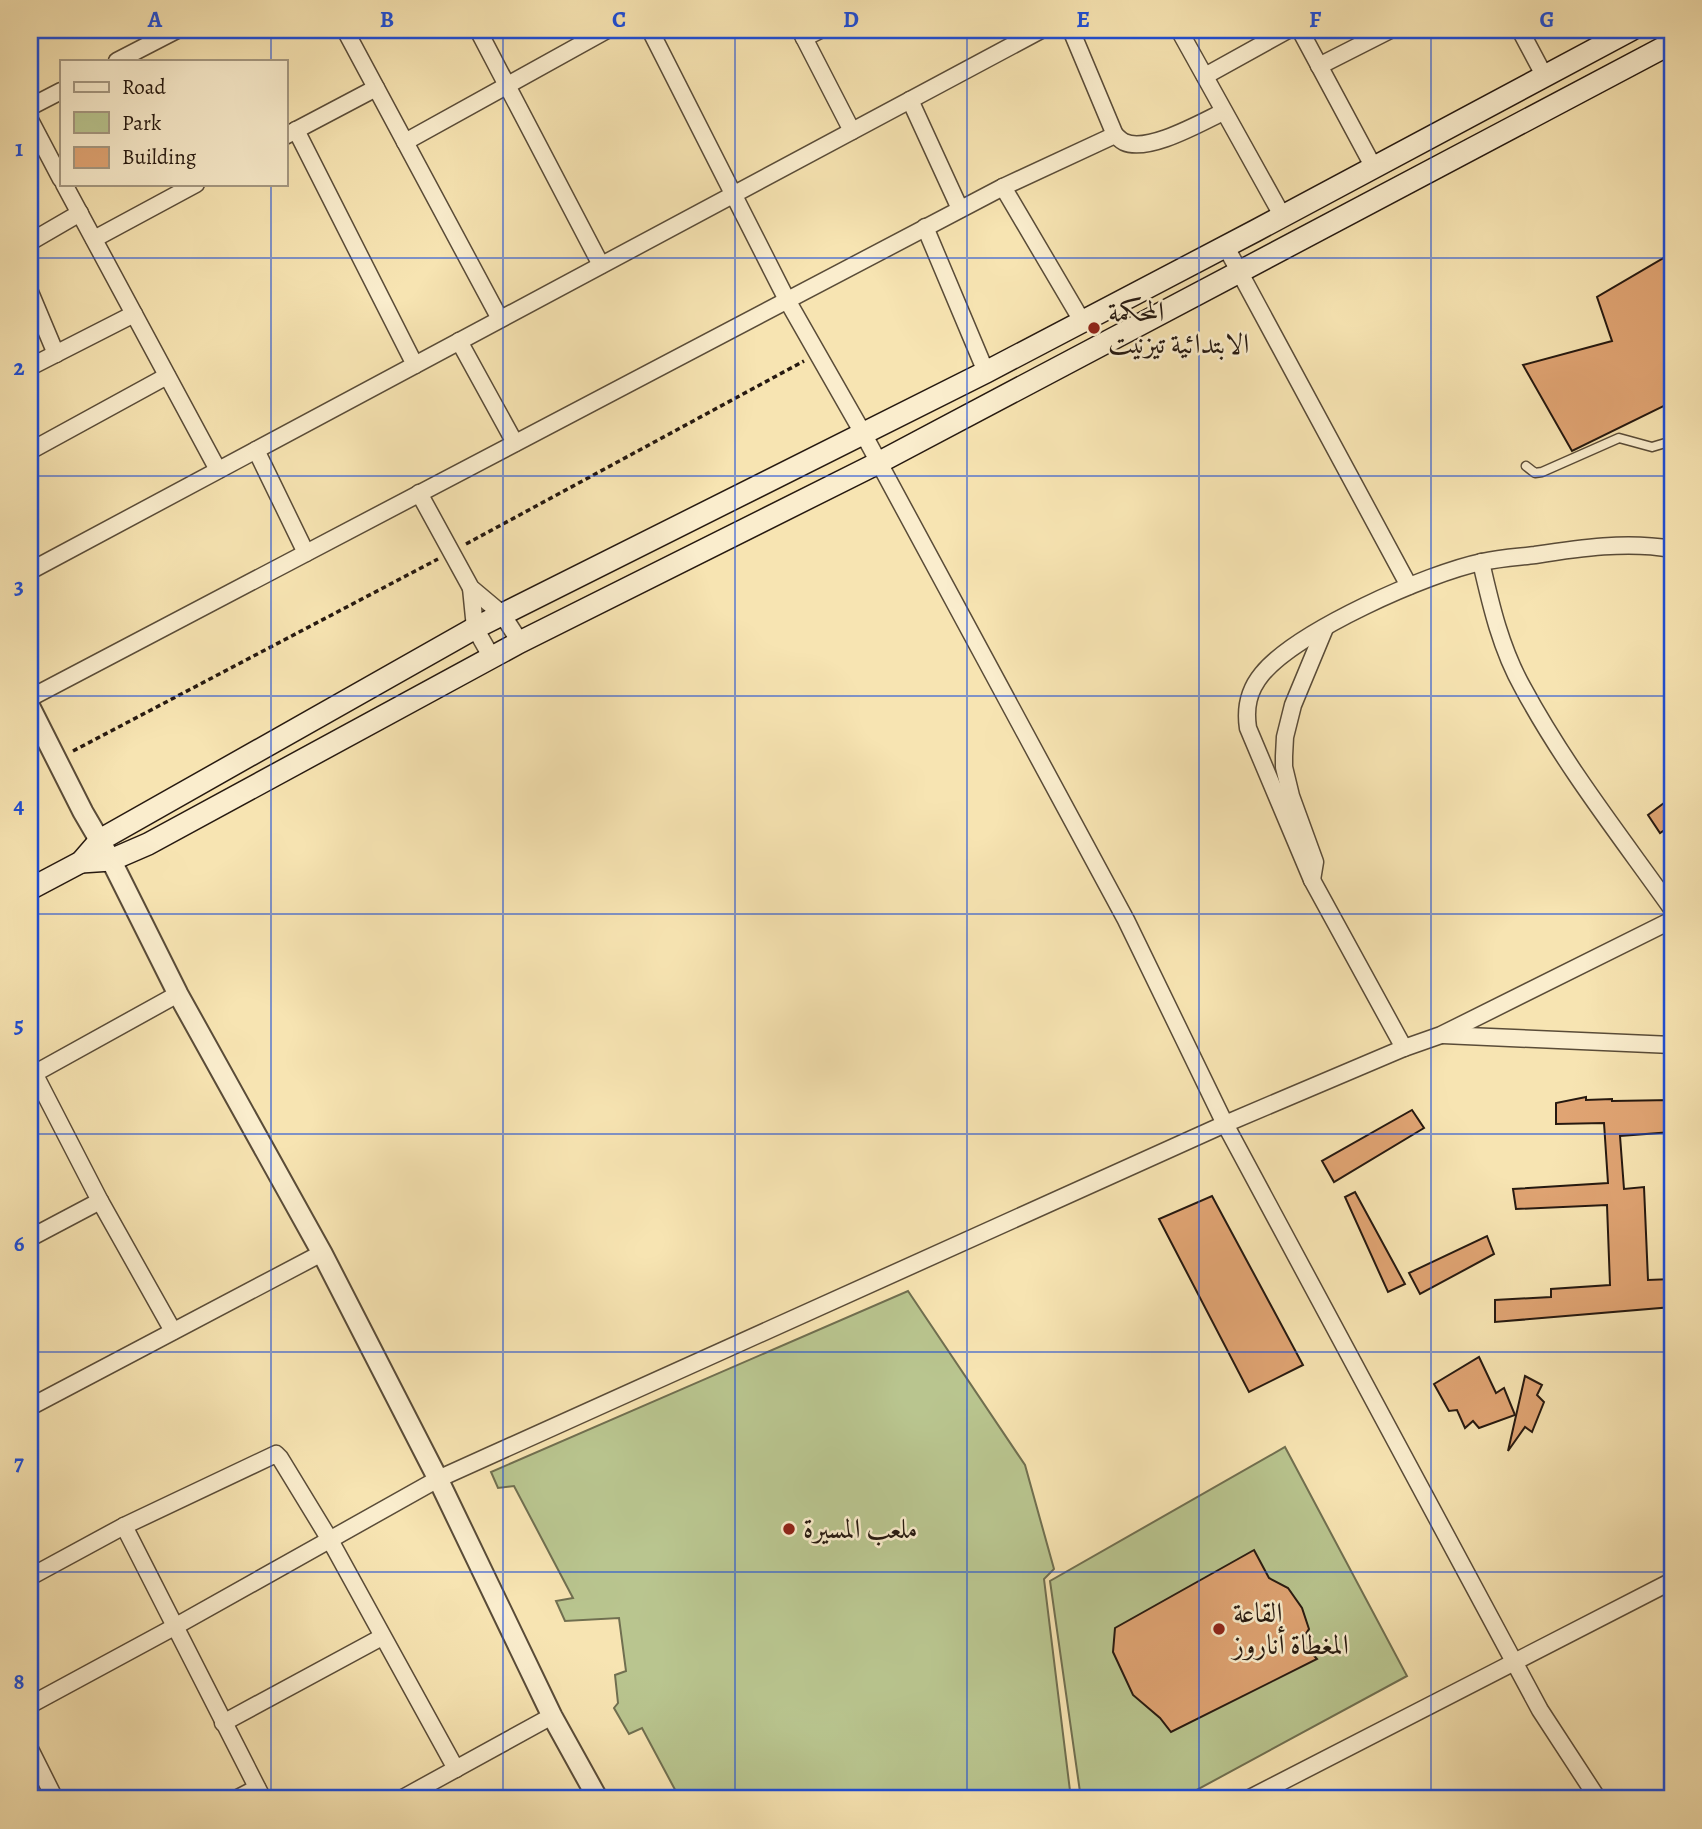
<svg xmlns="http://www.w3.org/2000/svg" width="1702" height="1829" viewBox="0 0 1702 1829" font-family="Alegreya,Amiri,serif">
<rect width="100%" height="100%" fill="#f7e4b2"/>
<filter id="stains"><feTurbulence type="fractalNoise" baseFrequency=".00286" numOctaves="4"/><feColorMatrix values="0 0 0 0 .2 0 0 0 0 .09 0 0 0 0 .02 0 0 0 .5 -.17"/></filter>
<radialGradient id="worn" r=".72"><stop offset=".6" stop-color="#630" stop-opacity="0"/><stop offset="1" stop-color="#630" stop-opacity=".3"/></radialGradient>
<g fill="#b9c58f" stroke="#706f50" stroke-width="2">
<polygon points="908,1291 1025,1465 1054,1569 1044,1579 1071,1799 680,1799 642,1728 629,1734 614,1708 618,1703 615,1675 626,1671 619,1618 565,1621 556,1601 573,1598 514,1486 498,1488 491,1472"/>
<polygon points="1285,1447 1407,1676 1180,1799 1081,1799 1050,1581"/>
</g>
<g fill="#e0a473" stroke="#261910" stroke-width="2">
<polygon points="1672,253 1672,402 1572,451 1523,365 1612,341 1597,297"/>
<polygon points="1672,797 1672,825 1660,833 1648,815"/>
<polygon points="1586,1097 1586,1100 1612,1099 1612,1101 1672,1100 1672,1132 1620,1136 1624,1189 1644,1187 1648,1280 1672,1279 1672,1307 1495,1322 1495,1300 1551,1297 1551,1289 1610,1285 1607,1205 1516,1209 1513,1189 1608,1183 1604,1123 1556,1124 1556,1103"/>
<polygon points="1412,1110 1424,1128 1334,1182 1322,1161"/>
<polygon points="1355,1192 1405,1284 1388,1292 1345,1197"/>
<polygon points="1212,1196 1303,1365 1249,1392 1159,1219"/>
<polygon points="1487,1236 1494,1254 1420,1294 1409,1273"/>
<polygon points="1479,1357 1496,1393 1504,1388 1515,1415 1479,1428 1473,1421 1465,1428 1457,1410 1449,1411 1434,1384"/>
<polygon points="1525,1376 1542,1385 1537,1395 1544,1402 1532,1432 1525,1427 1508,1451"/>
<polygon points="1254,1550 1269,1578 1288,1588 1302,1608 1309,1629 1301,1641 1317,1659 1171,1732 1160,1718 1133,1695 1113,1652 1115,1628"/>
</g>
<g fill="none" stroke-linecap="round" stroke-linejoin="round">
<g stroke="#5a4c38" stroke-width="11">
<polyline id="service" points="1526,466 1535,473 1542,472 1619,438 1652,447 1672,441"/>
</g>
<g stroke="#5a4c38" stroke-width="19">
<g id="minor">
<polyline points="345,30 500,319"/>
<polyline points="478,30 601,265"/>
<polyline points="650,30 787,300 864,435 1126,920 1225,1124 1540,1710 1598,1799"/>
<polyline points="800,30 852,131"/>
<polyline points="1071,30 1115,135"/>
<polyline points="1179,30 1283,217"/>
<polyline points="1300,30 1373,166"/>
<polyline points="1520,30 1545,77"/>
<polyline points="804,38 820,30"/>
<polyline points="117,61 177,30"/>
<polyline points="1319,66 1390,30"/>
<polyline points="1205,76 1288,30"/>
<polyline points="910,100 960,209"/>
<polyline points="30,107 61,91"/>
<polyline points="30,120 61,179"/>
<polyline points="296,130 415,365"/>
<polyline points="285,136 376,88"/>
<polyline points="405,142 607,30"/>
<polyline points="64,184 218,470"/>
<polyline points="1003,187 1082,321"/>
<polyline points="925,227 986,372"/>
<polyline points="94,239 196,184"/>
<polyline points="30,242 80,213"/>
<polyline points="1226,247 1409,586"/>
<polyline points="30,292 56,354"/>
<polyline points="459,341 515,443"/>
<polyline points="30,367 134,314"/>
<polyline points="256,450 306,553"/>
<polyline points="30,451 167,376"/>
<polyline points="419,493 471,588 502,614 520,642"/>
<path d="M1481,562C1491,606 1501,649 1523,688C1565,766 1621,837 1672,909"/>
<polyline points="30,571 1041,30"/>
<polyline points="471,588 475,628 492,658"/>
<path d="M30,698L1003,187L1115,135C1118,137 1120,140 1124,142C1148,153 1200,123 1223,112"/>
<polyline points="1312,880 1315,862 1291,796 1284,767 1284,756 1285,737 1293,705 1325,628"/>
<polyline points="1443,1035 1672,1045"/>
<path d="M1404,1048L1312,880L1248,728C1245,708 1248,691 1262,674C1297,631 1428,573 1482,562C1500,558 1518,557 1535,555C1580,548 1627,541 1672,549"/>
<polyline points="34,1073 100,1201 173,1331"/>
<polyline points="30,1076 178,994"/>
<polyline points="30,1238 100,1201"/>
<polyline points="30,1407 322,1253"/>
<polyline points="124,1526 263,1799"/>
<polyline points="30,1577 124,1526 276,1454 280,1458 330,1540 456,1769"/>
<polyline points="30,1705 176,1626 438,1479 1225,1124 1404,1048 1441,1035 1672,920"/>
<polyline points="223,1723 382,1637"/>
<polyline points="30,1749 55,1799"/>
<polyline points="236,1799 257,1788"/>
<polyline points="401,1799 552,1716"/>
<polyline points="1248,1799 1672,1581"/>
</g>
</g>
<g stroke="#5a4c38" stroke-width="23">
<polyline id="tertiary" points="30,707 83,812 111,860 178,994 322,1253 438,1479 552,1716 598,1799"/>
</g>
<g stroke="#261910" stroke-width="24">
<g id="secondary">
<polyline points="81,862 111,860 148,844 520,642 878,463 1672,43"/>
<polyline points="30,889 81,862 100,840 475,628 986,372 1255,231 1631,30"/>
</g>
</g>
<g stroke="#261910" stroke-width="3.5" stroke-dasharray="5 3.5" stroke-linecap="butt">
<polyline points="466,544 804,361"/>
<polyline points="73,751 438,559"/>
</g>
<use href="#service" stroke="#faedcd" stroke-width="8"/>
<use href="#minor" stroke="#faedcd" stroke-width="16"/>
<use href="#tertiary" stroke="#faedcd" stroke-width="19"/>
<use href="#secondary" stroke="#faedcd" stroke-width="21"/>
</g>
<path fill="none" stroke="#1d4ed8" stroke-width="2" stroke-opacity="0.55" d="M271,30V61M503,30V1799M735,30V1799M967,30V1799M1199,30V1799M1431,30V1799M271,184V1799M30,258H1672M30,476H1672M30,696H1672M30,914H1672M30,1134H1672M30,1352H1672M30,1572H1672"/>
<g fill="#8f2418" stroke="#faedcd" stroke-width="2.5">
<circle cx="1094" cy="328" r="7"/>
<circle cx="789" cy="1529" r="7"/>
<circle cx="1219" cy="1629" r="7"/>
</g>
<g text-anchor="middle" dominant-baseline="central" stroke-width="5" stroke-linejoin="round" paint-order="stroke">
<g font-size="28" fill="#261910" stroke="#faedcd" text-anchor="start">
<text x="1108" y="312">المحكمة<tspan x="1108" dy="32">الابتدائية تيزنيت</tspan></text>
<text x="803" y="1529">ملعب المسيرة</text>
<text x="1233" y="1613">القاعة<tspan x="1233" dy="32">المغطاة أناروز</tspan></text>
</g>
</g>
<rect width="1702" height="1829" fill="none" stroke="#f7e4b2" stroke-width="77"/>
<rect x="60" y="60" width="228" height="126" fill="#faedcd" stroke="#a59881" stroke-width="2"/>
<rect x="74" y="82" width="35" height="10" fill="#faedcd" stroke="#a59881" stroke-width="2"/>
<text x="122" y="94" font-size="21" fill="#261910">Road</text>
<rect x="74" y="112" width="35" height="21" fill="#b9c58f" stroke="#a59881" stroke-width="2"/>
<text x="122" y="130" font-size="21" fill="#261910">Park</text>
<rect x="74" y="147" width="35" height="21" fill="#e0a473" stroke="#a59881" stroke-width="2"/>
<text x="122" y="164" font-size="21" fill="#261910">Building</text>
<rect x="38" y="38" width="1626" height="1752" fill="none" stroke="#1d4ed8" stroke-width="2.5"/>
<g font-size="23" text-anchor="middle" font-weight="bold" fill="#1d4ed8">
<text x="155" y="27">A</text>
<text x="387" y="27">B</text>
<text x="619" y="27">C</text>
<text x="851" y="27">D</text>
<text x="1083" y="27">E</text>
<text x="1315" y="27">F</text>
<text x="1547" y="27">G</text>
<text x="19" y="156">1</text>
<text x="19" y="375">2</text>
<text x="19" y="594">3</text>
<text x="19" y="813">4</text>
<text x="19" y="1032">5</text>
<text x="19" y="1251">6</text>
<text x="19" y="1470">7</text>
<text x="19" y="1689">8</text>
</g>
<rect width="100%" height="100%" filter="url(#stains)"/>
<rect width="100%" height="100%" fill="url(#worn)"/>
</svg>
